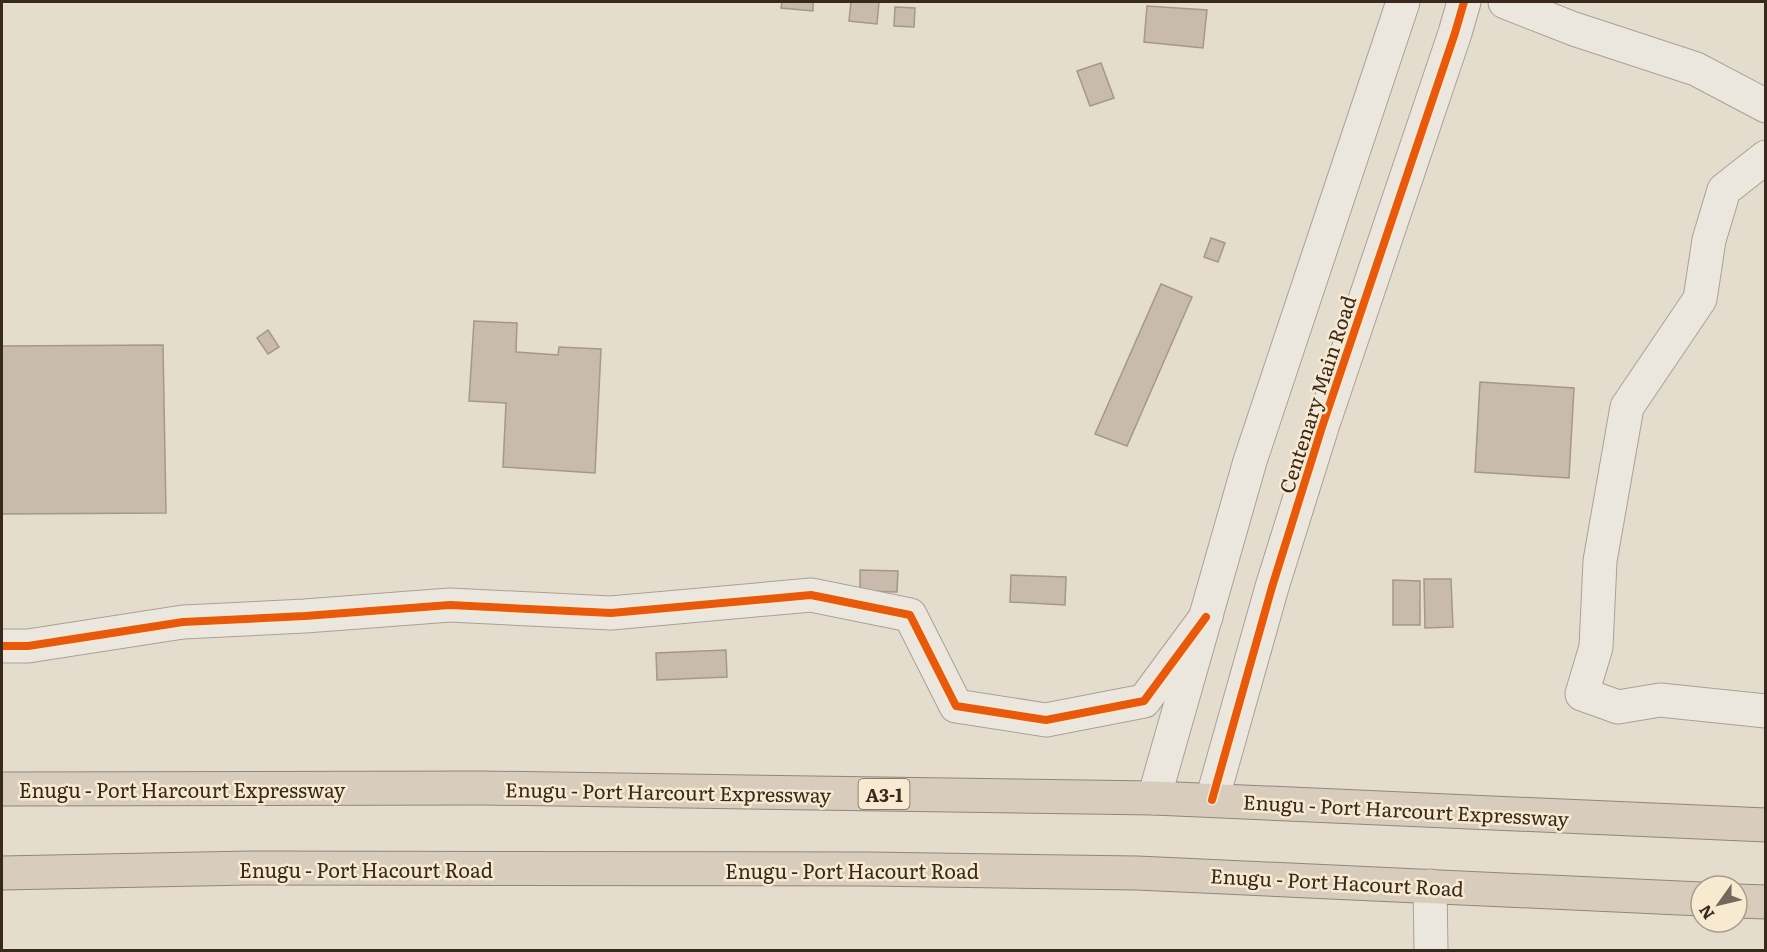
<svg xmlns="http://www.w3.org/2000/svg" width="1767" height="952" viewBox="0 0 1767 952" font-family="Literata,serif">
<rect width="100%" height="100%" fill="#e4dccc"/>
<g fill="#c8baad" stroke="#a5978b" stroke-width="1.5">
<polygon points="782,2 813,2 813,11 781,8"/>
<polygon points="851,2 879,2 877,24 849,21"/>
<polygon points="1147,6 1207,10 1203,48 1144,42"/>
<polygon points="895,7 915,8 914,27 894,26"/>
<polygon points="1101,63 1114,98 1090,106 1077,71"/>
<polygon points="1211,238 1225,243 1218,262 1204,257"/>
<polygon points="1161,284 1192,297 1127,446 1095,434"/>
<polygon points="474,321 517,323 516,352 558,355 559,347 601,349 595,473 503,467 506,403 469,401"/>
<polygon points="268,330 279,347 268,354 257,338"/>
<polygon points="163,345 166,513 2,514 2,346"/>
<polygon points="1480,382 1574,388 1569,478 1475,472"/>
<polygon points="860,570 898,571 897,592 860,591"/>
<polygon points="1011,575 1066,577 1065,605 1010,602"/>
<polygon points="1424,579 1451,579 1453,627 1425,628"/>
<polygon points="1393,580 1420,581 1420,625 1393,625"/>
<polygon points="726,650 727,677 657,680 656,653"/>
</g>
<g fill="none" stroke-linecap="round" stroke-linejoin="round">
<g stroke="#aaa195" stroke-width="35">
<g id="minor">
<polyline points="1505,2 1574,29 1696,69 1766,106"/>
<polyline points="1766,157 1724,190 1709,240 1700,299 1627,407 1600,561 1596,647 1582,694 1618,707 1660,700 1766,711"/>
<polyline points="2,646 28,646 183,622 305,616 450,605 611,613 811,595 910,615 956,706 1046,720 1144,701 1206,617"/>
<polyline points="1154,798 1250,461 1403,2"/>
<polyline points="1212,800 1272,587 1322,427 1455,33 1464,2"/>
<polyline points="1430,886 1431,950"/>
</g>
</g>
<g stroke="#8f877c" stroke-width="35">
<g id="highway">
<polyline points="2,789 483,788 1154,798 1766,825"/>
<polyline points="2,873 249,868 869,869 1137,873 1701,899"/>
<polyline points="1737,901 1766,902"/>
</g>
</g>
<use href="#minor" stroke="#ece7de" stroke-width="33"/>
<use href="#highway" stroke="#d8ccbc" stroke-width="33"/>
<g stroke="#f7ead1" stroke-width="11">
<g id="cycleway">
<polyline points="2,646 28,646 183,622 305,616 450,605 611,613 811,595 910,615 956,706 1046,720 1144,701 1206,617"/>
<polyline points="1212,800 1272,587 1322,427 1455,33 1464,2"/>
</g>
</g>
<use href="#cycleway" stroke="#e8590c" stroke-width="8"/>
</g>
<g text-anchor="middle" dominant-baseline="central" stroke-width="5" stroke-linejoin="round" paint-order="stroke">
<rect fill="#f7ead1" stroke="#726353" stroke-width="1.5" x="858.5" y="779" width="51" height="30" rx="4.5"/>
<g font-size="18" font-weight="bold" fill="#39291d">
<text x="884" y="794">A3-1</text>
</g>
<g font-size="20" fill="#39291d" stroke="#f7ead1">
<text transform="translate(1316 394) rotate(-72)">Centenary Main Road</text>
<text x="182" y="789">Enugu - Port Harcourt Expressway</text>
<text transform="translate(668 791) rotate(1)">Enugu - Port Harcourt Expressway</text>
<text transform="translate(1406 809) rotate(3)">Enugu - Port Harcourt Expressway</text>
<text x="366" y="869">Enugu - Port Hacourt Road</text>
<text x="852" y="870">Enugu - Port Hacourt Road</text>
<text transform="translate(1337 881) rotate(3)">Enugu - Port Hacourt Road</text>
</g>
</g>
<rect width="1767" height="952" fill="none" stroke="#39291d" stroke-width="6"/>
<g transform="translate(1719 904) rotate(236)"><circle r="28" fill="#f7ead1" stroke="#ab9d89" stroke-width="1.5"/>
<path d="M0-4.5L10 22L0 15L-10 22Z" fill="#75685a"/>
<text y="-9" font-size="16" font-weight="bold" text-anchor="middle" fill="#39291d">N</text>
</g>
</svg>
